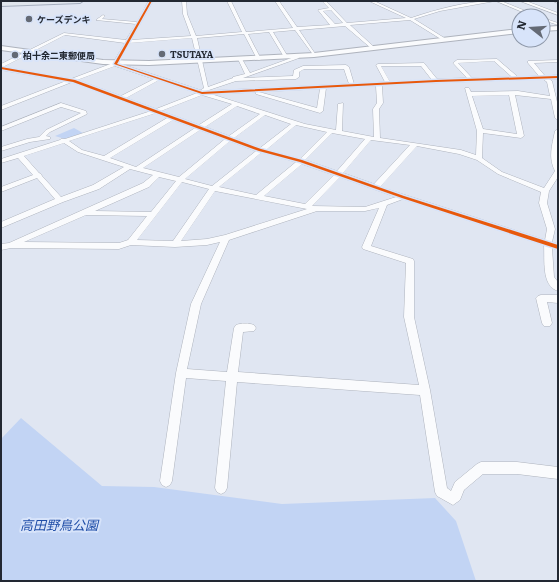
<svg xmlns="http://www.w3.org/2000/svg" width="559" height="582" viewBox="0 0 559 582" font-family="Literata,'Noto Sans JP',serif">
<rect width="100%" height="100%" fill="#e0e6f2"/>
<g fill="#c2d4f4">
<polygon points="74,128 83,133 65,139 55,136"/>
<polygon points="21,418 102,486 154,487 282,504 435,498 456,521 476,581 1,581 1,439"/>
</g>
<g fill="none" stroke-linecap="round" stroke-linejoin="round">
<g stroke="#aeb3bd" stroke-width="1">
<g id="minor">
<path d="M149,1H153L131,40L191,36L183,14L182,1H186L187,14L196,36L242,32L227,1H231L246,32L293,28L275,1H279L297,27L330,25L318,10L329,8L322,1H326L347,23L406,18L369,1H374L411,18C438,9 467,1 495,1L440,11L414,19L446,39L444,41L410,20L350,25L374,47V48L372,49L345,26L299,30L316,55L314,56L295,30L273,32L288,57L286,58L284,57L269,32L248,34L261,59L259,60L257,59L244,34L197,38L208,87L233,78V77L245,74L238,59L240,58L242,59L250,73L294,57V55H298L299,58L243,78L293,76L294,70L303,66L346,65L349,67L354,84L385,82L376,65L378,64L424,63L437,79L467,78L453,63L457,60L497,59L518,77L539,76L528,63V61L558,60V62L534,63L545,76L558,75V79H549L552,81L558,106V120L555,118L551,99L515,95L524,136L521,138L483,133L482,158L502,172L544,188L555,171C548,158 552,145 555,131L558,129V177L549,191L547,203L555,229L552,242L558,244V250L552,248L554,277L558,282V291C541,286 545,259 544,245L403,199L387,205L371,246L413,259L414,261V317L430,390L447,488L451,491L455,482L477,464L481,462H517L558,467V479L517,474H483L464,490L460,500L453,505L437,496L435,492L420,395L237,382L227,488L225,492L221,494L217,492L215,488L226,381L186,378L172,481L170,485L166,487L162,485L160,481L176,373L191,304L220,242L207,245L175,247L131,245L119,249L11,248L1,250V244L9,243L143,183L153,175L130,169L99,189L63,202L1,228V222L55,199L37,178L1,192V187L33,175L18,158L1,163V159L60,140L61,139H65L151,111L72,82L1,110V106L66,81L1,70V64L64,33L126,40L136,24L96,20L103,15L105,16L102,19L137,22ZM331,10L343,23L335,24L323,11ZM65,35L125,43L113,63L71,79L3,67ZM192,38L204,88L201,90L203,91L118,63L129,43ZM494,61L512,77L472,78L458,63ZM115,66L154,79L121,96L77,80ZM381,66H421L432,80L390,82ZM304,69H344L349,84L206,91L236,81L296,79L299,77V72ZM543,79L547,82L550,96L518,91L471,92L469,88H465L477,131L476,155L461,150L380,138L379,109L383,103L382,85ZM159,80L197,93L156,109L126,98ZM376,86L377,103L373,109L374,137L342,131L343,103L338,104L336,130L305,124L211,94L256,92V94L320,113L323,111L326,88ZM320,89L317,108L259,92ZM202,95L232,104L199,125L161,111ZM509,95L517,134L483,129L472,96ZM237,106L260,114L229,136L205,127ZM156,113L167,118L104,156L82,150L69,141ZM265,115L291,124L260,148L234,138ZM173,120L195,128L136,167L110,158ZM296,125L327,132L300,159L266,150ZM200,130L225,139L179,177L143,168ZM332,133L365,139L337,171L305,160ZM371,140L410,145L374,184L343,173ZM230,141L256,151L212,186L185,179ZM64,143L78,152L124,167L93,185L61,197L42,176L41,174L39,173L24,156ZM417,146L459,154L477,160L498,174L541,192L539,203L547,229L545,240L380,187ZM262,152L296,162L256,195L219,187ZM302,164L334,175L305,204L264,196ZM159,177L176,181L151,212L95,211L149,187ZM340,177L396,197L365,207L312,206ZM182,182L209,189L173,241L137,240ZM215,191L307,209L225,235L207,239L181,241ZM379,208L362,247L363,249L406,263L404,317L419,385L238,372L243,332L254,331L256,328L254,325C249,323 241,323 236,325L234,328L227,372L187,369L201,304L229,240L317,211H365ZM86,215L147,216L128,240L119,243L24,242Z"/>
<polygon points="496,1 501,1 538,16 532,16"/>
<polygon points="520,1 526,1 558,13 558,15"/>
<polygon points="553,1 558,1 558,3"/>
<polygon points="543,18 558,23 558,25 543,20"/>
<polygon points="61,103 86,111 87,114 50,132 46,136 50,137 50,139 30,142 1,151 1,147 27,139 39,137 46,130 81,113 61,107 1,131 1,127"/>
<polygon points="541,295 558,295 558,303 547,302 552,323 550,326 544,326 542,323 536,298 538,296"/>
</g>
</g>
<g stroke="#aeb3bd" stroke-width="2">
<g id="tertiary">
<polygon points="558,26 558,30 543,31 543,27"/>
<polygon points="519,29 519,33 314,57 149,65 103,64 1,50 1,46 103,60 149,61 314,53"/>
</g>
</g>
<g stroke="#a5aebe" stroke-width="2">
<polygon id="trunk" points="26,1 83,1 80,3 1,6 1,2"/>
</g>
<use href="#minor" fill="#fafbfd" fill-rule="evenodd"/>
<use href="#tertiary" fill="#fafbfd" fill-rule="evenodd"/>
<use href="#trunk" fill="#e0e6ee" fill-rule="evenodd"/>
<g stroke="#d8e4fa" stroke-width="3">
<g id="cycleway">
<polygon points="150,1 152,1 117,64 202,92 436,80 558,76 558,78 436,82 202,94 114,64"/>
<polygon points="1,67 75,80 261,149 302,160 404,196 558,245 558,249 402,198 300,162 259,151 73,82 1,69"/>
</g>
</g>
<use href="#cycleway" fill="#e8590c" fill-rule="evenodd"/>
</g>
<g fill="#646a75" stroke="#d8e4fa" stroke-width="1.5">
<circle cx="29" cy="19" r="4"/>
<circle cx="162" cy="54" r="4"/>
<circle cx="15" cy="55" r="4"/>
</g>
<g text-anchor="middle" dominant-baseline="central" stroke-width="4" stroke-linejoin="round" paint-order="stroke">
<g font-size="9" font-weight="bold" fill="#222832" stroke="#d8e4fa" text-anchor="start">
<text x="37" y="19">ケーズデンキ</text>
<text x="170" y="54">TSUTAYA</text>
<text x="23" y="55">柏十余二東郵便局</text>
</g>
<g font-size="13" font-style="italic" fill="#1f4da7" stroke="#d8e4fa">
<text x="59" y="524">高田野鳥公園</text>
</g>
</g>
<rect width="559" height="582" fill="none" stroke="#222832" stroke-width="4"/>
<g transform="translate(531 28) rotate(287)"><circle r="19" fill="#d8e4fa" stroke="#8f99aa"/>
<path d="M0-3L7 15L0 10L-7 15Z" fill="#646a75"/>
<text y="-6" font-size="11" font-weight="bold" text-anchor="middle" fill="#222832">N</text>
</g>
</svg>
